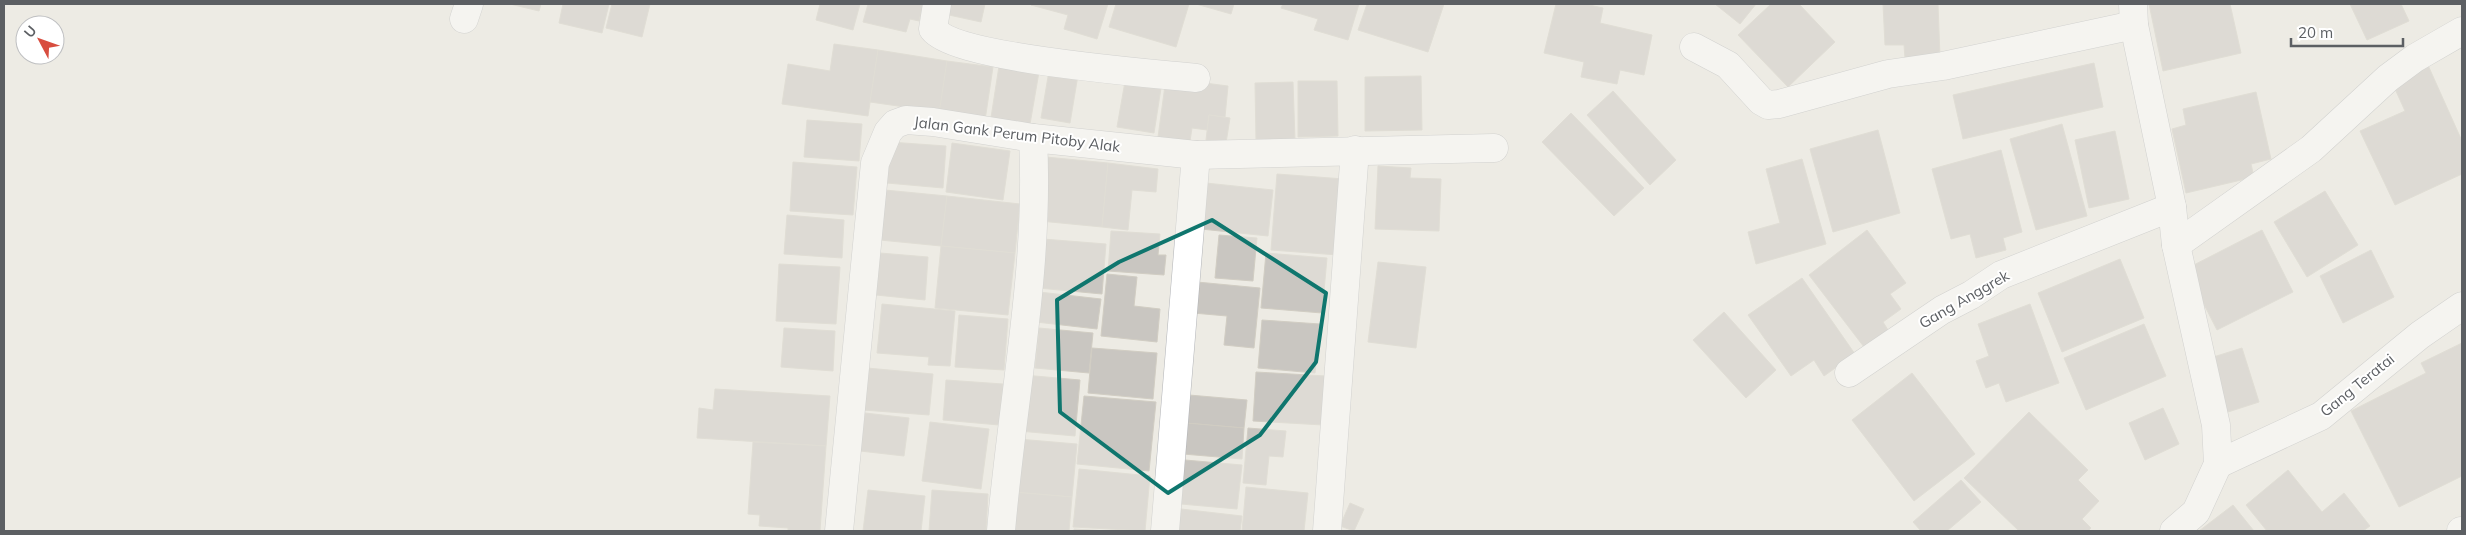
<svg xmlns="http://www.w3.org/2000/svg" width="2466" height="535" viewBox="0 0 2466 535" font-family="Mulish,sans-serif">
<rect width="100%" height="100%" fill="#edebe4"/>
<g fill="#c9c6c1" stroke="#d1cdc3">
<polygon points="510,4 541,4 539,11"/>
<polygon points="563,4 609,4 602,33 559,23"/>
<polygon points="612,4 650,4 642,37 606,28"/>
<polygon points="820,4 860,4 853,30 816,20"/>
<polygon points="868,4 923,4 919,21 910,19 906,32 863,22"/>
<polygon points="951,4 985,4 981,22 949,15"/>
<polygon points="1108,4 1097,39 1064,29 1068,15 1031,5"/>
<polygon points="1116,4 1189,4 1176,47 1109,27"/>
<polygon points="1196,4 1234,4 1231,14"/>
<polygon points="1283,4 1359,4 1348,40 1314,30 1318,19 1281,8"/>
<polygon points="1367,4 1444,4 1428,52 1358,30"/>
<polygon points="1556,4 1585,4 1603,8 1600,23 1652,35 1644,75 1620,70 1617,84 1581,77 1584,62 1544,53"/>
<polygon points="1715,4 1756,4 1740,24"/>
<polygon points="1771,4 1799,4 1835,42 1788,87 1738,35"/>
<polygon points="1883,4 1938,4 1940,57 1905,59 1904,45 1885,45"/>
<polygon points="2149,4 2230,4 2241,53 2163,71"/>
<polygon points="2350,4 2401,4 2409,21 2367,40"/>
<polygon points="834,44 878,50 868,116 782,104 788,64 830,71"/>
<polygon points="878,50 947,61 940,112 870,102"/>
<polygon points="947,61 993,67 984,127 938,120"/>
<polygon points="2094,63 2103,107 1963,139 1953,95"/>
<polygon points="2427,63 2462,141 2462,174 2395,205 2360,131 2405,111 2391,80"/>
<polygon points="999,66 1039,72 1029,130 990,124"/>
<polygon points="1049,71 1078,75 1070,123 1041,118"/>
<polygon points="1126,76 1162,82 1154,133 1117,127"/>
<polygon points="1421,76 1422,130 1365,131 1365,77"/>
<polygon points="1166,78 1228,86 1225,117 1209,115 1207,130 1192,128 1190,141 1158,137"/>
<polygon points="1298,81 1337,81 1338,136 1298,137"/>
<polygon points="1293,82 1295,140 1256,141 1255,83"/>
<polygon points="1613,91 1676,160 1650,185 1587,115"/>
<polygon points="2256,92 2271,159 2251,164 2254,177 2186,193 2172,129 2186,125 2183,109"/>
<polygon points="1571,113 1644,188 1614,216 1542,142"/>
<polygon points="1209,115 1230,118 1226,143 1206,140"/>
<polygon points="807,120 862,124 859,161 804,157"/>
<polygon points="2062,124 2087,216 2036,230 2010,139"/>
<polygon points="1878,130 1900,213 1833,232 1810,149"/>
<polygon points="2115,131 2129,199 2089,208 2075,140"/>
<polygon points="890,142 946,146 943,188 887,183"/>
<polygon points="952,143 1010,151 1003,200 946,192"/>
<polygon points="2001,150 2022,232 2003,238 2006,250 1976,258 1970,234 1951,239 1932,169"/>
<polygon points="1046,157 1108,163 1102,227 1040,221"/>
<polygon points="1802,159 1826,244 1756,264 1748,232 1780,223 1766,169"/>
<polygon points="793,162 857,167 853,215 790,211"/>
<polygon points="1108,163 1158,169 1156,192 1132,190 1128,230 1102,227"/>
<polygon points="1378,166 1411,168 1410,178 1441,179 1439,231 1375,229"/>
<polygon points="1277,174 1344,179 1338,255 1271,250"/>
<polygon points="1206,183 1273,190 1268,236 1201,229"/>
<polygon points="885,190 947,196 941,246 880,240"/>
<polygon points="2325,191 2358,245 2307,277 2274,222"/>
<polygon points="947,196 1020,204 1015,253 941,246"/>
<polygon points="787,215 844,220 842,258 784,254"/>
<polygon points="1867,230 1906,283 1890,294 1901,309 1883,322 1888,330 1864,347 1809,275"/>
<polygon points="2262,230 2293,292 2217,330 2186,269"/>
<polygon points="1111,231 1160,234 1158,255 1166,255 1164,275 1108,271"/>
<polygon points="1219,235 1257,238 1253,281 1215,278"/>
<polygon points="1043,239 1106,244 1102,294 1038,288"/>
<polygon points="941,246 1015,253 1008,315 935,308"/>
<polygon points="2371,250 2394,297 2343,323 2320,276"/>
<polygon points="880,253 928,257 925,300 876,295"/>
<polygon points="1266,253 1327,258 1322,313 1261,308"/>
<polygon points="2120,259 2144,318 2062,352 2038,293"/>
<polygon points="1378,262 1426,267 1416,348 1368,342"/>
<polygon points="779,264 840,267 836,324 776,321"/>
<polygon points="1107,274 1137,277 1134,306 1160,309 1157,342 1101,336"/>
<polygon points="1802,278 1855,354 1824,376 1814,360 1791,376 1748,315"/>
<polygon points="1197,282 1260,288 1254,348 1224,345 1227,316 1193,313"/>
<polygon points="1039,292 1101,299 1097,329 1036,322"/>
<polygon points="882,304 955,311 950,366 928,365 929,357 877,353"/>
<polygon points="2030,304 2059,383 2006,402 1999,383 1986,388 1976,361 1989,356 1978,324"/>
<polygon points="1724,312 1776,370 1746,398 1693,340"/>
<polygon points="959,315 1008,319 1004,370 955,367"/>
<polygon points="1262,320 1320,324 1315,373 1258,368"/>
<polygon points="2144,324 2166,376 2086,410 2064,358"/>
<polygon points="784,328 835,331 833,371 781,367"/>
<polygon points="1039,328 1093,333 1089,373 1035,368"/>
<polygon points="2462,343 2462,476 2399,507 2351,411 2426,373 2421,363"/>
<polygon points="1092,348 1157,353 1153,399 1088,393"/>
<polygon points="2242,348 2259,402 2225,413 2207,359"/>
<polygon points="867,368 933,374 929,415 863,410"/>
<polygon points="1256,372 1326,376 1323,425 1253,421"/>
<polygon points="1912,373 1975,454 1914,501 1852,420"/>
<polygon points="1024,375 1080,380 1075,436 1019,431"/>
<polygon points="946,380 1003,384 999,425 943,420"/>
<polygon points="715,389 830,396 826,446 697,438 699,408 713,410"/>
<polygon points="1189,395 1247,400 1244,428 1186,423"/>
<polygon points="1084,396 1156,402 1149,471 1077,464"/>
<polygon points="2163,408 2179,444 2145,460 2129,423"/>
<polygon points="2029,412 2088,470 2078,480 2099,501 2082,519 2091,528 2088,531 2019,531 1964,478"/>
<polygon points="865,413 909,418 904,456 860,451"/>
<polygon points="930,422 989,429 981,489 922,481"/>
<polygon points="1186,423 1244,428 1242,459 1183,454"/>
<polygon points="1248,428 1286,431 1283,457 1269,456 1266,485 1243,483"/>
<polygon points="1018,439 1077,444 1072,497 1013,492"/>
<polygon points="753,442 826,446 820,531 788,531 788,528 759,526 760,515 748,514"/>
<polygon points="1185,460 1242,465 1237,509 1181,504"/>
<polygon points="1079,469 1150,476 1145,531 1073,527"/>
<polygon points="2288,470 2322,512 2344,493 2370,526 2363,531 2267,531 2246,505"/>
<polygon points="1961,480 1981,502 1947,531 1921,531 1913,522"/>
<polygon points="1246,487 1308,493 1304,531 1242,531"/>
<polygon points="868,490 925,496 921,531 863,531"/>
<polygon points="932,490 988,494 986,531 929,531"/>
<polygon points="1013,492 1072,497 1069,531 1009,531"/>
<polygon points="1350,503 1364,509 1354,531 1340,526"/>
<polygon points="2233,505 2254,531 2199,531"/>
<polygon points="1181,509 1242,516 1240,531 1178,531"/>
<polygon points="1074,529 1108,531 1074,531"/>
</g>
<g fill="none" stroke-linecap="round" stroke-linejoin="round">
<g stroke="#b2b4b8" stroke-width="29">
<g id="minor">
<path d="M937,4L933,29C956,59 1150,73 1196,78"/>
<polyline points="2133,4 2134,25 2172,207 2176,245 2216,425 2218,464 2196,512 2174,531"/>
<polyline points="464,19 469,4"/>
<polyline points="1694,47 1728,65 1761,101 1768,105 1779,104 1888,74 1943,66 2134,25"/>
<polyline points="2176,245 2311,149 2388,78 2415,58 2462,31"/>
<polyline points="1849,373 1942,310 1971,295 2001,275 2172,207"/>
<polyline points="2218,464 2321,416 2420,335 2462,306"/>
<polyline points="839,531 875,163 888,132 895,124 906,120 933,122 1033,138 1196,155 1494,148"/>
<path d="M1001,531C1012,400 1040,270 1033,138"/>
<polyline points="1165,531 1196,155"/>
<polyline points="1327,531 1355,150"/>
<polyline points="2461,531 2462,531"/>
</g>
</g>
<use href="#minor" stroke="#fff" stroke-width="28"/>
</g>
<path d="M0 0H2466V535H0ZM1212,220L1326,293L1316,362L1260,435L1168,493L1060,412L1057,300L1119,262Z" fill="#edebe4" fill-opacity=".55" fill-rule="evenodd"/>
<path fill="none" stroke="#0f766e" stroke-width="4" stroke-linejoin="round" d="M1212,220L1326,293L1316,362L1260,435L1168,493L1060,412L1057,300L1119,262Z"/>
<g text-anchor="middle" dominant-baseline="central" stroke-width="4" stroke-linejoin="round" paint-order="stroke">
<g font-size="15" fill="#5c5f63" stroke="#fff">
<text transform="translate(1017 134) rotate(7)">Jalan Gank Perum Pitoby Alak</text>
<text transform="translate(1964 299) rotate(-30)">Gang Anggrek</text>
<text transform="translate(2357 385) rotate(-39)">Gang Teratai</text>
</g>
</g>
<rect width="2466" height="535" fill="none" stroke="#5c5f63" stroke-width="10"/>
<g transform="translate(40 40) rotate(311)"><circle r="24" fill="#ffffff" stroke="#bebfc1"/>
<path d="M0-4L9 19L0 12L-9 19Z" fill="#d84d3f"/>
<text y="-8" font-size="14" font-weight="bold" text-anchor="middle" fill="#5c5f63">U</text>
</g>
<path d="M2291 38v8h112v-8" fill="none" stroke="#5c5f63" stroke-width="2.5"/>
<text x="2298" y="38" font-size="15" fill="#5c5f63" stroke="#ffffff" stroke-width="4" paint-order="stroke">20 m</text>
</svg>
